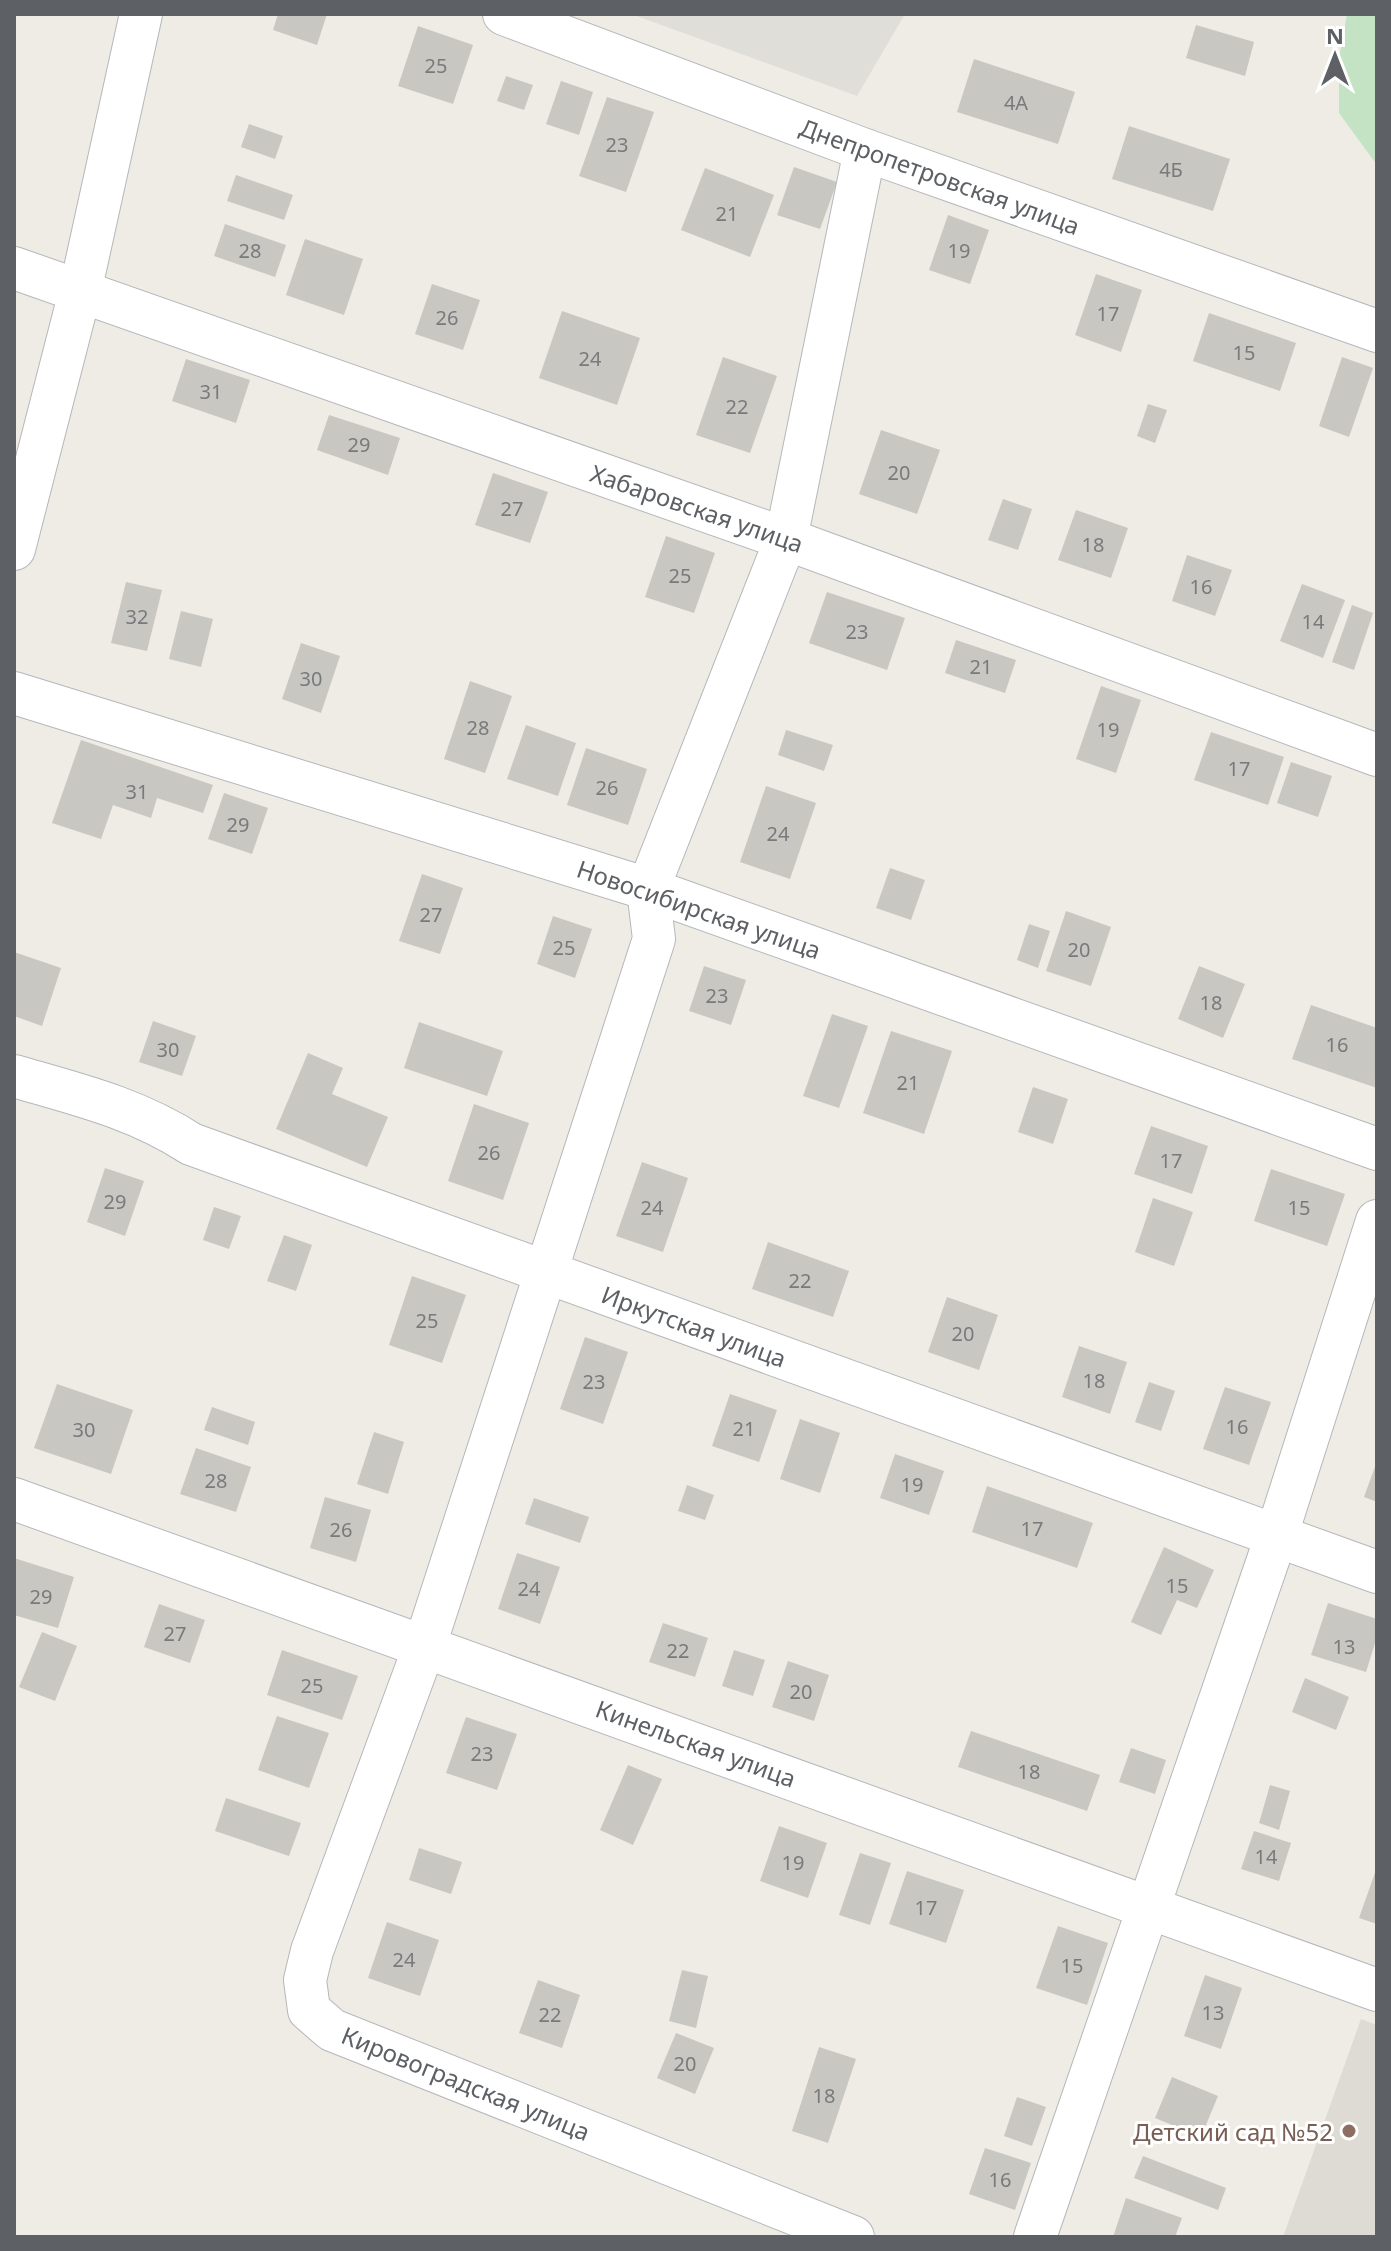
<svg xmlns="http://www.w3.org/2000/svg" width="1391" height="2251" viewBox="0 0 1391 2251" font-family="'Noto Sans',sans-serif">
<rect width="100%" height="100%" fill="#eeece5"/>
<polygon fill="#dfded9" points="631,14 905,14 857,96"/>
<polygon fill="#dddbd3" points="1361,2019 1377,2025 1377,2237 1283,2237"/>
<polygon fill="#c4e3c4" points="1347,14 1377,14 1377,165 1339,113 1339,59"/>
<g fill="#c9c7c2">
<polygon points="278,14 327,14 317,45 273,30"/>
<polygon points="1196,25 1254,42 1245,76 1186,58"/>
<polygon points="418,26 473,45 453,104 398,86"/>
<polygon points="974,59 1075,92 1058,144 957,112"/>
<polygon points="506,76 533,85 524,110 497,101"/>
<polygon points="561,81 593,92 579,135 546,124"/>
<polygon points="607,97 654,112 626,192 579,176"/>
<polygon points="249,124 283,136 275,159 241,147"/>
<polygon points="1129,126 1230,159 1213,211 1112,179"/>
<polygon points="794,167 837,182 820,229 777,215"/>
<polygon points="705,168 774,195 750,257 681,230"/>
<polygon points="236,175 293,195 284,220 227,201"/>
<polygon points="948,215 989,230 970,284 929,270"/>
<polygon points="225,224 286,245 275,277 214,256"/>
<polygon points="305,239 363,259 344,315 286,295"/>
<polygon points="1096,274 1142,290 1121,352 1075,335"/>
<polygon points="432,284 480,300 463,350 415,334"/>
<polygon points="562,311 640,338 617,405 539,378"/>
<polygon points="1209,313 1296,343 1280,391 1193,361"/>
<polygon points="723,357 777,376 750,453 696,435"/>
<polygon points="1342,357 1373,368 1349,437 1319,426"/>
<polygon points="186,359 250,380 236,423 172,401"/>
<polygon points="1148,404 1167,410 1155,443 1137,436"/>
<polygon points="329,415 400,438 388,475 317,450"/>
<polygon points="881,430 940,450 917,514 859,494"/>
<polygon points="493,473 548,492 530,543 475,525"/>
<polygon points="1003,499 1032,509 1018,550 988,540"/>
<polygon points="1076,510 1128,528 1111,578 1058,560"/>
<polygon points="666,536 715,553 694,613 645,597"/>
<polygon points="1187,555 1232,570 1215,616 1172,601"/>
<polygon points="126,582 162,590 147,651 111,643"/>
<polygon points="1302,584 1345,600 1323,658 1280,641"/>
<polygon points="827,592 905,618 887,670 809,643"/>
<polygon points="1352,605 1373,613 1354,670 1332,662"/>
<polygon points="181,611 213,619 201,667 169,659"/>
<polygon points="956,640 1016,660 1005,693 945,673"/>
<polygon points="301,643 340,656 321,713 282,699"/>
<polygon points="470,681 512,696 485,773 444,759"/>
<polygon points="1101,686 1141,700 1116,773 1076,759"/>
<polygon points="526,725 576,743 558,796 507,779"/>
<polygon points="786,730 833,745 824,771 778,755"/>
<polygon points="1211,732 1284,757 1268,805 1194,780"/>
<polygon points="81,740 213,785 203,813 157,798 151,818 113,805 101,839 52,823"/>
<polygon points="586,748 647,769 628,825 567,805"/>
<polygon points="1291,762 1332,776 1318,817 1277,803"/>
<polygon points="766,786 816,803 790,879 740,862"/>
<polygon points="224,793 268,808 252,854 208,839"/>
<polygon points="890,868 925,880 911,920 876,908"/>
<polygon points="422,874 463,888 440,954 399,941"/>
<polygon points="1066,911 1111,927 1091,986 1046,971"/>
<polygon points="553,916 592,929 575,978 537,964"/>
<polygon points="1029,924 1050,931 1038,968 1017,960"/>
<polygon points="14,952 61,968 42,1026 14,1016"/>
<polygon points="704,966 746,980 731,1025 689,1011"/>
<polygon points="1199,966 1245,984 1223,1038 1178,1019"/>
<polygon points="1311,1005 1377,1028 1377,1088 1292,1059"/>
<polygon points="832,1014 868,1026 839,1108 803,1096"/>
<polygon points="153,1021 196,1036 182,1076 139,1062"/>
<polygon points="419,1022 503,1051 487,1096 404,1068"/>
<polygon points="891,1031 952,1051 924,1134 863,1113"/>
<polygon points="308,1053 343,1068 332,1094 388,1117 367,1167 276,1129"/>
<polygon points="1033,1087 1068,1099 1053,1144 1018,1132"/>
<polygon points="474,1104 529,1123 503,1200 448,1181"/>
<polygon points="1151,1126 1208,1146 1192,1194 1134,1174"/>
<polygon points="642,1162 688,1178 663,1252 616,1236"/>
<polygon points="105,1168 144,1181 125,1236 87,1222"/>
<polygon points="1271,1169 1345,1194 1327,1246 1254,1221"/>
<polygon points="1153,1198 1193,1212 1174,1266 1135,1252"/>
<polygon points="214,1207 241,1216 229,1249 203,1240"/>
<polygon points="284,1235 312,1245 296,1291 267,1281"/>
<polygon points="768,1242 849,1271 833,1317 752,1289"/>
<polygon points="412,1276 466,1295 442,1363 389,1345"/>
<polygon points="947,1297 998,1315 979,1370 928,1352"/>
<polygon points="585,1337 628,1352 603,1424 560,1409"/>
<polygon points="1079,1346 1127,1362 1110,1414 1062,1397"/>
<polygon points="1149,1382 1175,1391 1161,1431 1135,1422"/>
<polygon points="57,1384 133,1410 111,1474 34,1448"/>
<polygon points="1225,1387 1271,1402 1249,1465 1203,1449"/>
<polygon points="730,1394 777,1410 759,1462 712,1446"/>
<polygon points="212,1407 255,1422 248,1445 204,1430"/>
<polygon points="800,1419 840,1433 820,1493 780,1479"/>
<polygon points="374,1432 404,1442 388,1494 357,1484"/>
<polygon points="196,1448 251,1467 236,1512 180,1494"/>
<polygon points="895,1454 944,1471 929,1515 880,1498"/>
<polygon points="1377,1461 1377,1502 1364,1497"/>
<polygon points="687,1485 714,1495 705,1520 678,1511"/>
<polygon points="987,1486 1093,1523 1077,1568 972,1532"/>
<polygon points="325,1497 371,1510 356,1562 310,1548"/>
<polygon points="534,1498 589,1517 580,1543 525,1524"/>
<polygon points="1164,1547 1214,1570 1197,1608 1177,1600 1161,1635 1131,1622"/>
<polygon points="517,1553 560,1567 540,1624 498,1609"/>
<polygon points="14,1558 74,1577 58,1628 14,1615"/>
<polygon points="1328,1603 1377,1619 1377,1637 1366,1672 1311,1655"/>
<polygon points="159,1604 205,1620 190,1663 144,1647"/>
<polygon points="663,1623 708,1638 695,1677 649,1662"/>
<polygon points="42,1632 77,1646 55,1701 19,1687"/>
<polygon points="282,1650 358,1676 342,1720 267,1695"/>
<polygon points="734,1650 765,1660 753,1696 722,1686"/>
<polygon points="788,1661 829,1675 814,1721 772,1707"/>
<polygon points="1305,1678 1349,1697 1336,1730 1292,1712"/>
<polygon points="277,1716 329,1733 309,1788 258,1770"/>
<polygon points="466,1717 517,1734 497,1790 446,1773"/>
<polygon points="971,1731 1100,1775 1087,1811 958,1767"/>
<polygon points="1131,1748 1166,1760 1155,1794 1119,1782"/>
<polygon points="628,1765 662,1779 633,1845 600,1830"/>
<polygon points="1270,1785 1290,1791 1279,1830 1259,1823"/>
<polygon points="226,1798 301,1823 289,1856 215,1831"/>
<polygon points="779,1826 827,1843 808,1898 760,1881"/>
<polygon points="1254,1831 1291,1843 1279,1881 1241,1869"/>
<polygon points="419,1848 462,1862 451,1894 409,1880"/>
<polygon points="860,1853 891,1863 870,1925 839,1915"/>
<polygon points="1377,1867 1377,1924 1359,1918"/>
<polygon points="907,1871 964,1890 946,1943 889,1924"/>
<polygon points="387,1922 439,1940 420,1996 368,1978"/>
<polygon points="1058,1926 1108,1943 1087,2005 1036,1988"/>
<polygon points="682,1970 708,1976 696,2028 669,2021"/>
<polygon points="1205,1975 1242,1988 1221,2049 1184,2036"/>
<polygon points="538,1980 580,1995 562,2048 519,2033"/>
<polygon points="676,2033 714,2048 695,2094 657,2078"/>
<polygon points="819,2047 856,2059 828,2143 792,2131"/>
<polygon points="1172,2077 1218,2096 1201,2137 1155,2118"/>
<polygon points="1017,2097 1046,2107 1032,2146 1004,2136"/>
<polygon points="985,2148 1031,2163 1015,2210 969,2194"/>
<polygon points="1143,2156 1226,2188 1218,2210 1134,2178"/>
<polygon points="1126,2198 1182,2218 1175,2237 1113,2237"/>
</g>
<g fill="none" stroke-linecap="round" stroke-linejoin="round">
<g stroke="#b5b7ba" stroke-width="44">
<g id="minor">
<polyline points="504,14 865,150 1377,331"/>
<polyline points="14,268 786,539 1377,755"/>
<polyline points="14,549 80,292 141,14"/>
<polyline points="14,693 648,889 1377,1149"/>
<path d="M14,1076C76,1094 136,1108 191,1144L1377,1572"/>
<polyline points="14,1499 1377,1990"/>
<polyline points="853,2237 332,2030 309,2010 305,1980 312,1951 425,1645 654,939 648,889 786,539 865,150"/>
<polyline points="1035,2237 1276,1537 1377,1221"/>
</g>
</g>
<use href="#minor" stroke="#fff" stroke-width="42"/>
</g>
<circle fill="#8d6e63" stroke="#fff" stroke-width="3" cx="1349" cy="2131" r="8"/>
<g text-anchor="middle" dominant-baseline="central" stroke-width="6" stroke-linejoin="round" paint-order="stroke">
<g font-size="20" fill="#787a7c">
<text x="436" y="65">25</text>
<text x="1016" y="102">4А</text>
<text x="617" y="144">23</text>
<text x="1171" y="169">4Б</text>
<text x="727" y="213">21</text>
<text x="250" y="250">28</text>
<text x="959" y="250">19</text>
<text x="1108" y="313">17</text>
<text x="447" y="317">26</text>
<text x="1244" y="352">15</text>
<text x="590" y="358">24</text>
<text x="211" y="391">31</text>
<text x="737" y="406">22</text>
<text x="359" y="444">29</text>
<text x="899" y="472">20</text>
<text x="512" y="508">27</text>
<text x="1093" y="544">18</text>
<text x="680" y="575">25</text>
<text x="1201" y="586">16</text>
<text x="137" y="616">32</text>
<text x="1313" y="621">14</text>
<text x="857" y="631">23</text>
<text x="981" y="666">21</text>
<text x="311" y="678">30</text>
<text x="478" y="727">28</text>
<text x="1108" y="729">19</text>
<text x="1239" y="768">17</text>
<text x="607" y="787">26</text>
<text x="137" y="791">31</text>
<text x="238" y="824">29</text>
<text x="778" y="833">24</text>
<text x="431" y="914">27</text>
<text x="564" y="947">25</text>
<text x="1079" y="949">20</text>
<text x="717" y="995">23</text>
<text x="1211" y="1002">18</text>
<text x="1337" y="1044">16</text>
<text x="168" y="1049">30</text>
<text x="908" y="1082">21</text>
<text x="489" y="1152">26</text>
<text x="1171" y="1160">17</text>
<text x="115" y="1201">29</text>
<text x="652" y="1207">24</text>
<text x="1299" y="1207">15</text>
<text x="800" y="1280">22</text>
<text x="427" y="1320">25</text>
<text x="963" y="1333">20</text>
<text x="1094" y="1380">18</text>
<text x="594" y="1381">23</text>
<text x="1237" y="1426">16</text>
<text x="744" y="1428">21</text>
<text x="84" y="1429">30</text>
<text x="216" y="1480">28</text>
<text x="912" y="1484">19</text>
<text x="1032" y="1528">17</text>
<text x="341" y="1529">26</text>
<text x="1177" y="1585">15</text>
<text x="529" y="1588">24</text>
<text x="41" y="1596">29</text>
<text x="175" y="1633">27</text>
<text x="1344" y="1646">13</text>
<text x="678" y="1650">22</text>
<text x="312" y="1685">25</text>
<text x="801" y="1691">20</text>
<text x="482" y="1753">23</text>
<text x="1029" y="1771">18</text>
<text x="1266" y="1856">14</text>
<text x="793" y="1862">19</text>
<text x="926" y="1907">17</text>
<text x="404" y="1959">24</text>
<text x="1072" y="1965">15</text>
<text x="1213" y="2012">13</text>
<text x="550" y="2014">22</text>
<text x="685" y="2063">20</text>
<text x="824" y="2095">18</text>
<text x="1000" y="2179">16</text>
</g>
<g font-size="24" fill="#5d6064" stroke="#fff">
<text transform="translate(940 176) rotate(20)">Днепропетровская улица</text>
<text transform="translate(697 508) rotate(19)">Хабаровская улица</text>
<text transform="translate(699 909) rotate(19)">Новосибирская улица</text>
<text transform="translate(694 1326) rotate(20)">Иркутская улица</text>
<text transform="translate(696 1743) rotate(20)">Кинельская улица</text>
<text transform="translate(466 2083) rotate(22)">Кировоградская улица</text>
</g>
<g font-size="24" fill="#785e54" stroke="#fff" text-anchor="end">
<text x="1333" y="2131">Детский сад №52</text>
</g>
</g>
<rect width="1391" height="2251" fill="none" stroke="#5d6064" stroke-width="32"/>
<g transform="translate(1335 56)" stroke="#ffffff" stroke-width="6" paint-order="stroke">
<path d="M0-6L14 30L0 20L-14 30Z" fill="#5d6064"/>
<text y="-12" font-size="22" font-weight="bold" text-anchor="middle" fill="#5d6064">N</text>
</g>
</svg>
